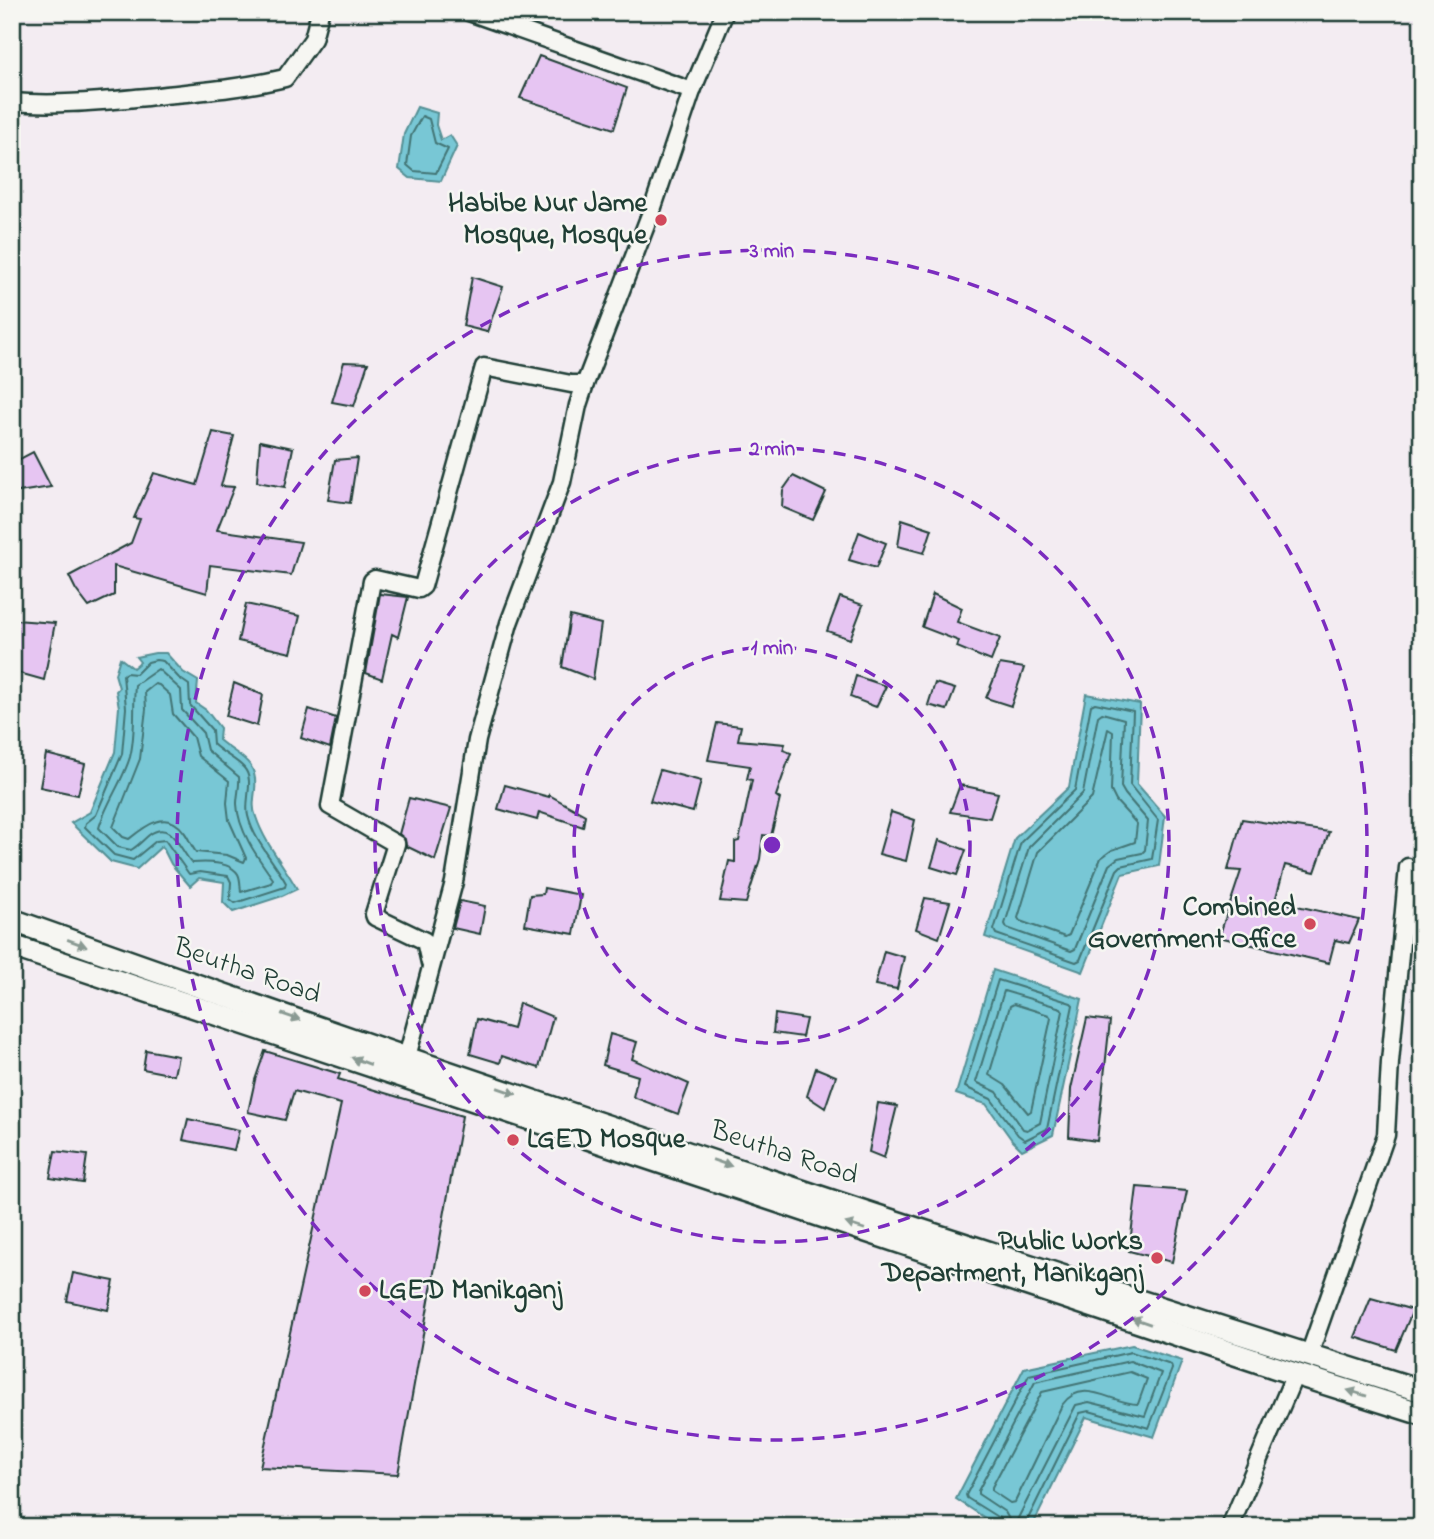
<svg xmlns="http://www.w3.org/2000/svg" width="1434" height="1539" viewBox="0 0 1434 1539" font-family="'Indie Flower',sans-serif">
<rect width="100%" height="100%" fill="#f3ecf2"/>
<filter id="ink" filterUnits="userSpaceOnUse"><feTurbulence type="fractalNoise" baseFrequency=".0143" numOctaves="2"/><feDisplacementMap in="SourceGraphic" scale="14" xChannelSelector="R" yChannelSelector="G"/><feConvolveMatrix kernelMatrix="1 2 1 2 8 2 1 2 1" color-interpolation-filters="sRGB"/></filter>
<g filter="url(#ink)">
<g fill="#78c7d5" stroke="#549095" stroke-width="2">
<polygon points="417,107 437,113 436,125 441,140 450,135 457,146 441,181 410,178 399,169 404,134"/>
<path d="M155,653H166L183,672L198,681L196,703L206,710L220,728L219,740C240,758 258,760 255,790C254,799 252,808 256,817C265,844 284,865 297,889L282,896L233,912L223,902L224,882L199,878L190,886L171,864L162,846L137,869L111,862L71,823L90,812L115,752L119,707L116,691L119,688L115,674L120,658L133,668L140,662L136,657Z"/>
<polygon points="1086,694 1140,704 1137,784 1165,816 1159,866 1122,874 1083,972 985,937 1015,838 1069,787"/>
<polygon points="993,970 1082,999 1053,1135 1022,1150 1012,1140 986,1104 956,1094"/>
<polygon points="1132,1345 1182,1361 1154,1437 1086,1417 1032,1527 999,1527 956,1499 1024,1368"/>
</g>
<g fill="none" stroke-linecap="round" stroke-linejoin="round">
<g stroke="#437474" stroke-width="2">
<polygon points="422,116 429,119 435,143 448,149 436,173 414,171 407,165 411,136"/>
<path d="M156,660L163,661L179,678L189,685L190,705L212,730L213,744C222,753 236,759 244,768C255,780 244,801 248,816C254,841 274,861 286,883L285,887L235,903L230,899L231,882L228,876L200,872L189,874L165,840L156,841L133,860L114,855L85,827L86,823L96,815L122,754L126,708L123,675L126,673L136,674L148,662Z"/>
<path d="M158,669L181,690L182,710L203,733L207,750L239,777C240,786 237,795 237,804C238,831 258,858 273,879L271,883L241,892C240,886 241,880 238,874C230,861 204,862 192,863C180,851 172,818 149,835C143,840 138,846 131,850L118,847L99,828C105,805 123,781 130,757C136,734 133,708 135,685Z"/>
<path d="M155,684L159,685L170,695L173,714L193,737L198,756L229,781L227,803L229,820L246,858L244,862L227,855L196,852C191,846 189,838 184,832C167,808 145,826 129,839L123,837L113,827L140,759L146,709L145,692Z"/>
<polygon points="1095,703 1133,711 1130,785 1158,820 1152,859 1121,866 1117,870 1080,960 1076,962 996,934 994,930 1021,842 1075,790 1091,705"/>
<polygon points="1102,713 1124,719 1121,787 1125,794 1148,821 1145,850 1142,853 1118,858 1109,865 1075,949 1071,951 1007,928 1005,924 1029,847 1083,793 1098,716"/>
<polygon points="1108,729 1113,732 1111,791 1116,801 1137,824 1135,842 1112,850 1101,858 1069,935 1065,937 1020,921 1018,918 1038,852 1092,798"/>
<polygon points="998,980 1071,1003 1073,1005 1047,1129 1025,1140 1018,1135 991,1099 965,1087"/>
<polygon points="1004,991 1061,1008 1063,1011 1040,1123 1027,1130 1023,1129 997,1092 976,1082"/>
<polygon points="1014,1004 1049,1015 1051,1018 1031,1111 1028,1113 1005,1085 989,1075 1010,1006"/>
<polygon points="1130,1361 1161,1373 1145,1416 1089,1402 1076,1405 1015,1524 1011,1523 1005,1512 978,1494 978,1491 1035,1382"/>
<path d="M1130,1372L1147,1379L1138,1404C1112,1404 1083,1376 1062,1405L1015,1502L1010,1503L992,1491V1487L1042,1392Z"/>
<polyline points="1002,1527 999,1518 967,1498 966,1495 1029,1375 1131,1352 1171,1365 1172,1369 1149,1428 1089,1411 1080,1413 1027,1521 1026,1527"/>
</g>
</g>
<g fill="#e6c5f2" stroke="#1f3d34" stroke-width="2">
<polygon points="539,56 627,88 614,129 520,98"/>
<polygon points="472,277 503,287 487,332 463,326"/>
<polygon points="344,362 368,363 354,406 332,402"/>
<polygon points="213,432 234,436 221,486 234,487 217,530 301,542 291,575 210,565 207,593 114,566 114,595 89,607 76,590 69,576 131,543 140,519 134,518 154,473 197,485"/>
<polygon points="260,441 293,448 285,487 257,482"/>
<polygon points="33,452 51,487 12,493 12,463"/>
<polygon points="357,458 350,503 328,500 335,460"/>
<polygon points="793,476 826,492 813,520 782,507 783,490"/>
<polygon points="902,519 932,529 924,553 898,546"/>
<polygon points="859,532 886,543 876,568 849,560"/>
<polygon points="380,594 408,597 398,637 392,634 382,679 366,673"/>
<polygon points="933,594 962,608 957,622 1000,638 991,661 957,647 959,641 922,627"/>
<polygon points="840,597 863,605 850,639 827,631"/>
<polygon points="246,604 300,616 291,653 238,641"/>
<polygon points="570,616 601,624 593,679 562,667"/>
<polygon points="15,620 55,623 44,680 12,671"/>
<polygon points="1000,664 1024,668 1011,706 986,698"/>
<polygon points="856,676 886,686 876,707 850,697"/>
<polygon points="234,683 263,695 257,726 226,716"/>
<polygon points="935,683 955,689 947,710 928,705"/>
<polygon points="309,709 336,718 330,748 301,738"/>
<polygon points="717,723 741,726 738,740 785,744 783,750 791,753 776,796 780,799 771,836 763,835 760,859 746,903 720,901 729,861 735,862 735,842 739,841 752,780 747,779 750,766 708,760"/>
<polygon points="46,754 85,764 78,795 40,787"/>
<polygon points="660,770 701,781 693,812 650,801"/>
<polygon points="505,785 549,797 549,795 585,815 583,827 539,812 537,820 498,809"/>
<polygon points="960,785 998,793 990,818 950,812"/>
<polygon points="409,798 451,808 435,860 406,846 405,839 399,834"/>
<polygon points="891,812 915,820 906,861 879,854"/>
<polygon points="1242,819 1329,832 1315,872 1285,865 1275,901 1359,920 1349,943 1335,940 1329,963 1219,937 1241,871 1228,870"/>
<polygon points="939,840 966,850 957,875 931,867"/>
<polygon points="544,888 581,895 574,934 525,925 530,895 543,894"/>
<polygon points="925,898 950,902 939,938 916,929"/>
<polygon points="460,901 485,906 480,934 453,928"/>
<polygon points="884,951 904,957 897,989 875,985"/>
<polygon points="519,1003 553,1017 539,1068 502,1056 500,1063 470,1054 477,1019 513,1029"/>
<polygon points="775,1014 806,1019 802,1037 773,1033"/>
<polygon points="1087,1018 1110,1021 1097,1141 1069,1137 1071,1089"/>
<polygon points="610,1034 637,1042 632,1059 689,1084 678,1114 633,1097 638,1076 603,1065"/>
<polygon points="146,1050 178,1056 174,1075 143,1069"/>
<polygon points="265,1051 340,1074 338,1079 462,1116 398,1474 260,1467 341,1104 294,1091 285,1120 248,1112 255,1080"/>
<polygon points="816,1068 836,1076 825,1108 807,1096"/>
<polygon points="878,1103 897,1106 884,1158 869,1152"/>
<polygon points="188,1119 239,1130 234,1150 183,1140"/>
<polygon points="55,1151 87,1155 83,1183 50,1178"/>
<polygon points="1137,1187 1187,1191 1172,1262 1129,1251"/>
<polygon points="73,1273 114,1281 108,1310 67,1301"/>
<polygon points="1371,1298 1413,1310 1396,1350 1355,1337"/>
</g>
<g fill="none" stroke-linecap="round" stroke-linejoin="round">
<g stroke="#1f3d34" stroke-width="21">
<g id="minor">
<polyline points="469,12 692,91"/>
<path d="M12,102C57,106 102,101 147,97C193,92 239,89 285,78L313,39L320,12"/>
<polyline points="430,963 425,941 375,917 374,914 396,844 330,806 372,581 375,579 419,589 423,586 484,367 571,384 585,384"/>
<polyline points="404,1068 454,882 477,740 509,623 562,482 578,405 585,384 653,207 692,91 725,12"/>
<polyline points="1309,1355 1386,1135 1390,1062 1408,867"/>
<polyline points="1230,1527 1295,1374"/>
</g>
</g>
<g stroke="#1f3d34" stroke-width="26">
<g id="major">
<path d="M12,920C479,1087 949,1242 1422,1391"/>
<polyline points="12,946 1295,1374 1422,1414"/>
</g>
</g>
<use href="#minor" stroke="#f6f6f2" stroke-width="16"/>
<use href="#major" stroke="#f6f6f2" stroke-width="21"/>
</g>
<defs><path id="oneway-solid" d="M-6-.8H1V-3.2L6.5 0L1 3.2V.8H-6Z" transform="scale(1.75)"/></defs>
<g fill="#8a9a93">
<use href="#oneway-solid" transform="translate(77 943) rotate(20)"/>
<use href="#oneway-solid" transform="translate(291 1017) rotate(19)"/>
<use href="#oneway-solid" transform="translate(361 1061) rotate(-160)"/>
<use href="#oneway-solid" transform="translate(507 1091) rotate(19)"/>
<use href="#oneway-solid" transform="translate(722 1163) rotate(19)"/>
<use href="#oneway-solid" transform="translate(855 1226) rotate(-162)"/>
<use href="#oneway-solid" transform="translate(1141 1321) rotate(-161)"/>
<use href="#oneway-solid" transform="translate(1357 1393) rotate(-163)"/>
</g>
</g>
<g fill="none" stroke="#7b2cbf" stroke-width="3.5" stroke-dasharray="12 9">
<circle cx="772" cy="845" r="198"/>
<circle cx="772" cy="845" r="397"/>
<circle cx="772" cy="845" r="595"/>
</g>
<g fill="#d1495b" stroke="#f6f6f2" stroke-width="2.5">
<circle cx="661" cy="220" r="7"/>
<circle cx="1310" cy="924" r="7"/>
<circle cx="513" cy="1140" r="7"/>
<circle cx="1157" cy="1258" r="7"/>
<circle cx="365" cy="1291" r="7"/>
</g>
<g text-anchor="middle" dominant-baseline="central" stroke-width="5" stroke-linejoin="round" paint-order="stroke">
<g font-size="28" font-weight="bold" fill="#1f3d34" stroke="#f6f6f2" text-anchor="end">
<text x="647" y="204">Habibe Nur Jame<tspan x="647" dy="32">Mosque, Mosque</tspan></text>
<text x="1296" y="908">Combined<tspan x="1296" dy="32">Government Office</tspan></text>
<text x="527" y="1140" text-anchor="start">LGED Mosque</text>
<text x="1143" y="1242">Public Works<tspan x="1143" dy="32">Department, Manikganj</tspan></text>
<text x="379" y="1291" text-anchor="start">LGED Manikganj</text>
</g>
<g font-size="28" fill="#1f3d34" stroke="#f6f6f2">
<text transform="translate(247 972) rotate(19)">Beutha Road</text>
<text transform="translate(784 1154) rotate(18)">Beutha Road</text>
</g>
</g>
<circle cx="772" cy="845" r="10" fill="#7b2cbf" stroke="#f6f6f2" stroke-width="3.5"/>
<g font-size="21" text-anchor="middle" font-weight="bold" fill="#7b2cbf" stroke="#f6f6f2" stroke-width="5" stroke-linejoin="round" paint-order="stroke">
<text x="772" y="257">3 min</text>
<text x="772" y="455">2 min</text>
<text x="772" y="654">1 min</text>
</g>
<rect width="1434" height="1539" fill="none" stroke="#f6f6f2" stroke-width="42"/>
<rect x="21" y="21" width="1392" height="1497" fill="none" stroke="#1f3d34" stroke-width="2.5" filter="url(#ink)"/>
</svg>
